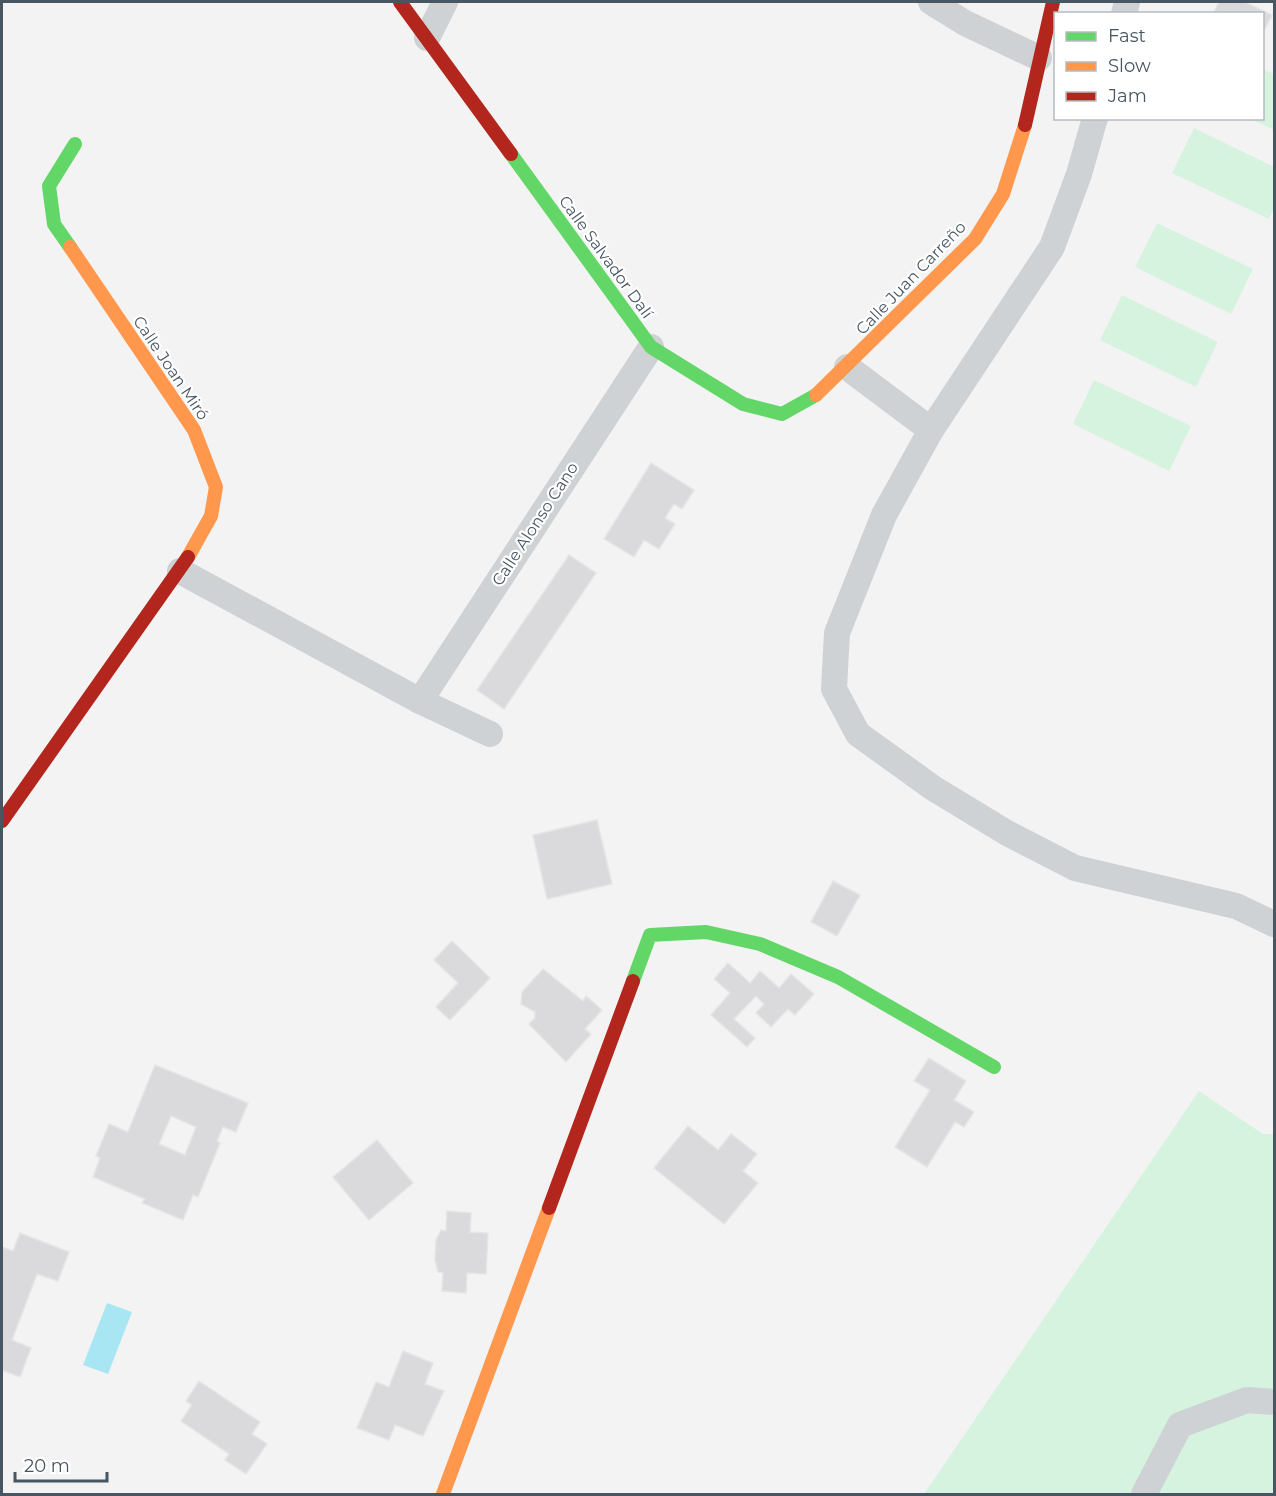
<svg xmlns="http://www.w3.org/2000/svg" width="1276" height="1496" viewBox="0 0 1276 1496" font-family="Montserrat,sans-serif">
<rect width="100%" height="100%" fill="#f3f3f3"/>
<g fill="#d6f3e0">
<polygon points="1263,69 1274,74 1274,130 1251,119 1262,118"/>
<polygon points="1194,128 1274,167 1274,207 1269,219 1172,173"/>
<polygon points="1157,223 1253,269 1231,314 1135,267"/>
<polygon points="1122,295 1218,342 1196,387 1100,340"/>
<polygon points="1094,380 1191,426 1169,471 1073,424"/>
<polygon points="1199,1091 1263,1134 1274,1134 1274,1494 924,1494"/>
</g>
<polygon fill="#a9e6f3" points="107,1303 132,1312 108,1374 83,1365"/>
<g fill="#dadadc" stroke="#e4e5e5" stroke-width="1.5" fill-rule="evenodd">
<polygon points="1219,2 1245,2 1272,15 1262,35 1262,14 1213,14"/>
<polygon points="651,463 694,490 682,509 674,504 665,518 675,524 659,549 644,540 634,557 604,539"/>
<polygon points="569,555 596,573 504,709 477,690"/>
<polygon points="597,820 612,884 547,899 533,835"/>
<polygon points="833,881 860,895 837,936 811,922"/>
<polygon points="452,941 490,978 450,1020 436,1007 458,983 434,960"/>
<polygon points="728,963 750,983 760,971 779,988 791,974 814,994 795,1015 788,1009 771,1027 756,1013 764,1004 756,996 734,1019 755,1038 747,1047 711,1015 730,993 714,979"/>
<polygon points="543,969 583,1001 586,996 602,1010 585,1029 591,1034 566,1062 529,1024 535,1018 535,1012 521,1004 522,992"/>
<polygon points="929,1058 966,1081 954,1100 974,1112 964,1127 955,1122 927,1167 895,1147 930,1090 914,1081"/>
<path d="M155,1065L248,1103L236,1132L223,1127L217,1141L220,1143L198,1197L193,1195L183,1220L142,1203L145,1199L93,1177L100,1158L96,1156L109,1124L128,1132ZM171,1116L196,1127L185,1155L159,1144Z"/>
<polygon points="688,1126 718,1150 731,1134 757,1154 743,1171 758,1183 724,1224 654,1168"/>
<polygon points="377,1140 413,1183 369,1220 333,1177"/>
<polygon points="447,1211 471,1213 470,1232 488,1233 486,1274 467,1273 466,1293 442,1291 443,1273 438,1272 435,1260 436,1240 441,1230 446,1231"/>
<polygon points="20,1233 69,1252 58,1281 37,1274 12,1340 31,1348 20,1377 2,1370 2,1247 13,1251"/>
<polygon points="403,1351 433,1363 425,1384 444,1391 423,1436 395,1425 389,1440 357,1428 376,1382 389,1387"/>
<polygon points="199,1381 260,1422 252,1434 267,1444 246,1474 225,1460 229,1454 181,1421 192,1405 186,1401"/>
</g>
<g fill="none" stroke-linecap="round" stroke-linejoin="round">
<g stroke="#ced2d4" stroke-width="26">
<polyline points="931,2 965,23 1039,58"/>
<polyline points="1124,14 1127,2"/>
<polyline points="427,38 445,2"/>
<polyline points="847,367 931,430 1052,247 1079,174 1095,118"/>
<polyline points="931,430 884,515 837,633 834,689 858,734 933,788 1007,833 1075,868 1236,906 1274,924"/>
<polyline points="180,571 420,701 490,734"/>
<polyline points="420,701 651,347"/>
<polyline points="1144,1494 1180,1425 1247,1400 1274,1402"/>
</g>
<g stroke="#63d668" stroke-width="14">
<polyline points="511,154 651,347 743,404 782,414 816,395"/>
<polyline points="70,247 54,224 49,186 75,144"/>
<polyline points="633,981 650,935 706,932 760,944 838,977 994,1067"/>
</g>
<g stroke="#ff974d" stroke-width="14">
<polyline points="70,247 194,430 216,487 211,516 188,557"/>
<polyline points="816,395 975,239 1003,194 1025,125"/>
<polyline points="443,1494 549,1208"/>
</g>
<g stroke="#b3261e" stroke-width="14">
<polyline points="400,2 511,154"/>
<polyline points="1025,125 1053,2"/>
<polyline points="2,821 188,557"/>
<polyline points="549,1208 633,981"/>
</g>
</g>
<g text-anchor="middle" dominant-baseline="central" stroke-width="4.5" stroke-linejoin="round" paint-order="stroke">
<g font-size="16" fill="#485661" stroke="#fff">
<text transform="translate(606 257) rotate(54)">Calle Salvador Dalí</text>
<text transform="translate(911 278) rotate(-46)">Calle Juan Carreño</text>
<text transform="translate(171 368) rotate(56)">Calle Joan Miró</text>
<text transform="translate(535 524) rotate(-57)">Calle Alonso Cano</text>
</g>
</g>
<rect width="1276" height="1496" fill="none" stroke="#485661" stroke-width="6"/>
<rect x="1054" y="12" width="210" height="108" fill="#ffffff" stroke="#b6bbc0" stroke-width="1.5"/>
<rect x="1066" y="32" width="30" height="9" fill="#63d668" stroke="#b6bbc0" stroke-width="1.5"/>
<text x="1108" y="42" font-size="18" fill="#485661">Fast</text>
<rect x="1066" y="62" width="30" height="9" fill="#ff974d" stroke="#b6bbc0" stroke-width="1.5"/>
<text x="1108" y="72" font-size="18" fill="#485661">Slow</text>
<rect x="1066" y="92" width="30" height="9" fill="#b3261e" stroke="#b6bbc0" stroke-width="1.5"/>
<text x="1108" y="102" font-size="18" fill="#485661">Jam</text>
<path d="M15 1472v9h92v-9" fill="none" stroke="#485661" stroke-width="3"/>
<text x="24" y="1472" font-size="18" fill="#485661" stroke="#ffffff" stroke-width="4.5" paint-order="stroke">20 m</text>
</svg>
